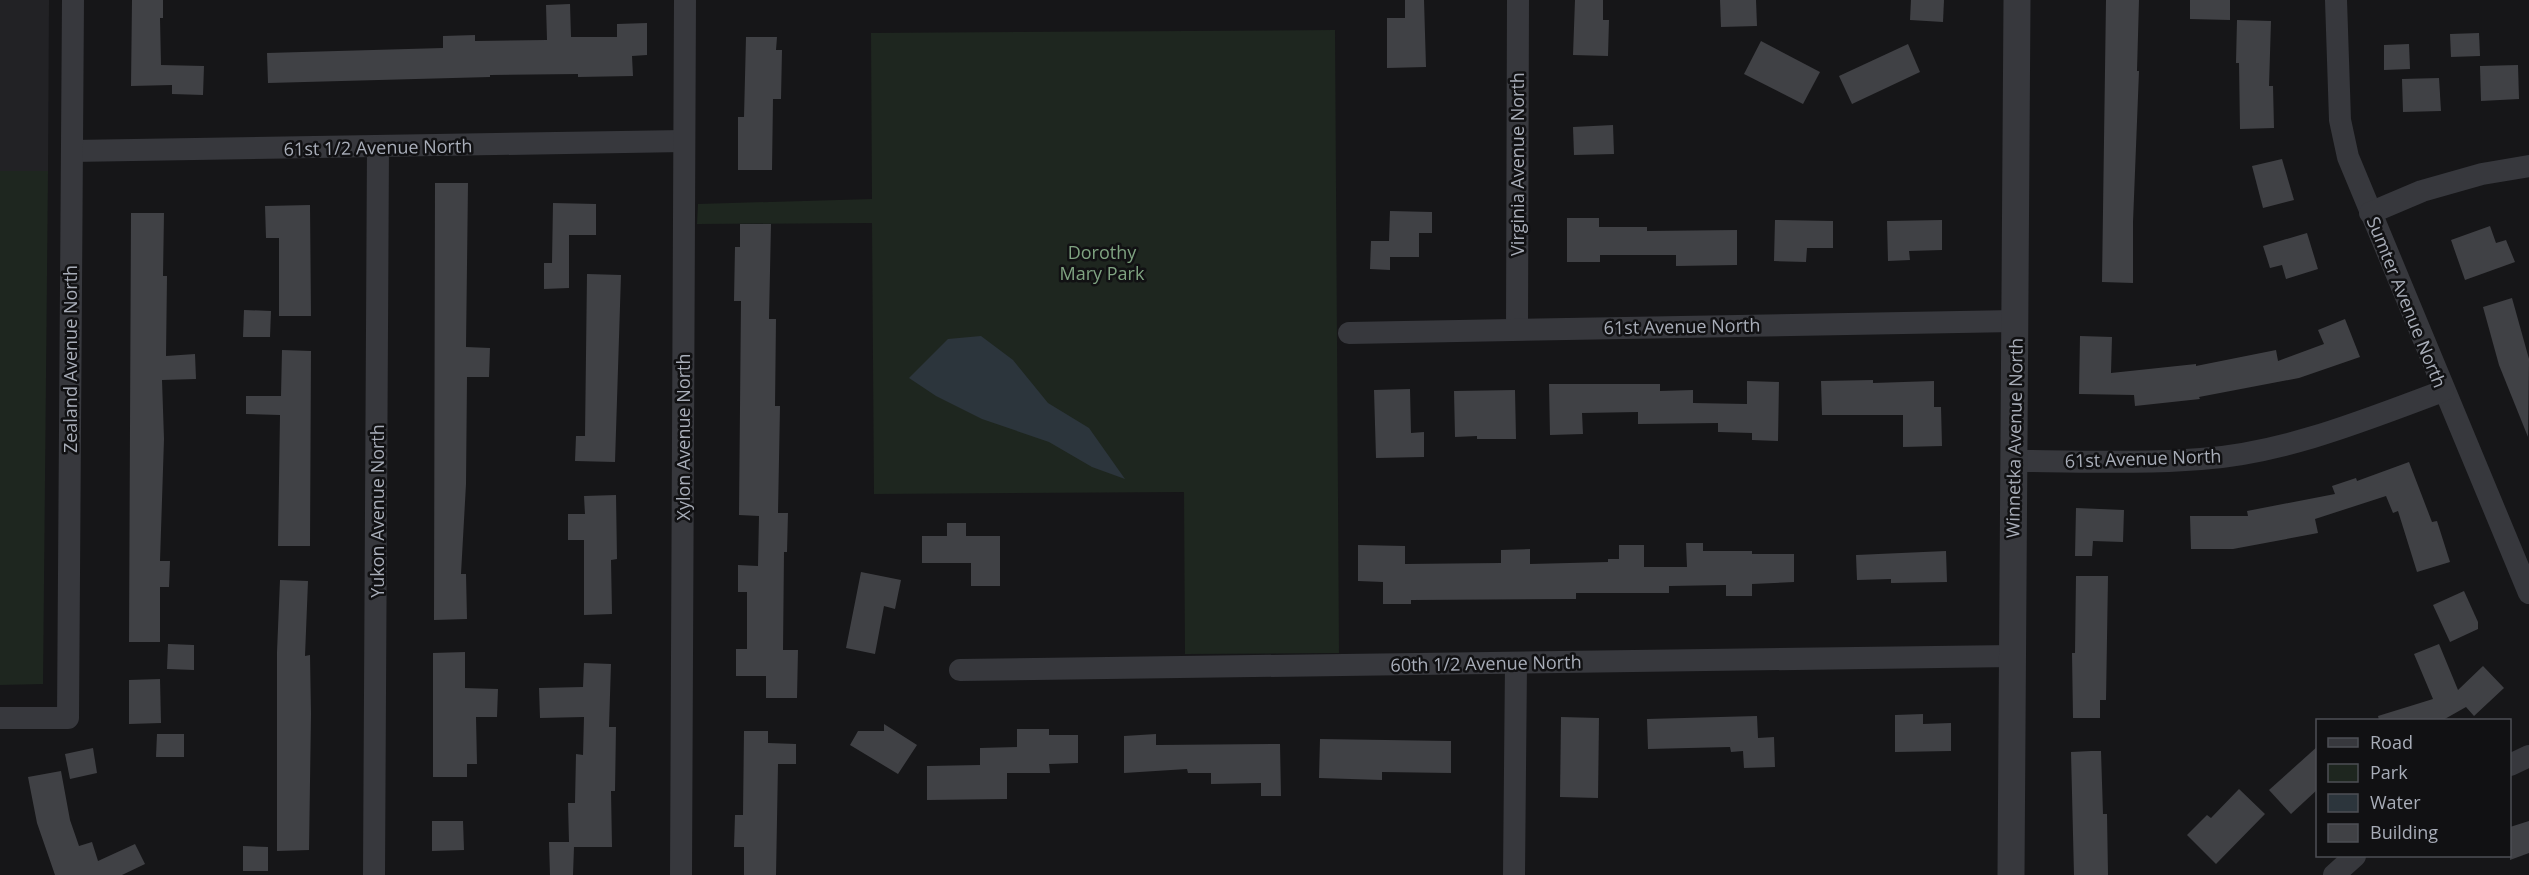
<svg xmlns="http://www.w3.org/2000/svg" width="2529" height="875" viewBox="0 0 2529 875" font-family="'Open Sans',sans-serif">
<rect width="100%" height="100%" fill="#161618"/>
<polygon fill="#222225" points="0,0 49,0 48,171 0,171"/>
<g fill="#1e261f">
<polygon points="1335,30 1339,653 1185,654 1184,492 874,494 872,223 697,224 698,204 872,199 871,33"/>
<polygon points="0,171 48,171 43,684 0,685"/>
</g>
<polygon fill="#2c353c" points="981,336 1013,360 1048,403 1089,428 1125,479 1092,467 1049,442 982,419 936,396 909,378 948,339"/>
<g fill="#404145">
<polygon points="132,0 163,0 163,18 160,18 161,65 204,66 203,95 172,94 172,85 131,86"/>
<polygon points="1405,0 1424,0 1426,67 1387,68 1387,18 1405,18"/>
<polygon points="1575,0 1603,0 1603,20 1609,20 1608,56 1573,55"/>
<polygon points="1720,0 1756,0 1757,26 1721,27"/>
<polygon points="1911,0 1944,0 1943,22 1910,20"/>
<polygon points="2106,0 2139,0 2137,71 2139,71 2133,222 2133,283 2102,282"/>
<polygon points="2190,0 2230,0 2230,20 2190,19"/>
<polygon points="570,4 571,37 617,37 617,24 647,23 647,55 632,56 633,76 578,77 578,74 490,75 490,77 268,83 267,53 443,48 443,36 475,35 475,41 547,40 546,5"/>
<polygon points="2237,20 2271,21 2269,86 2273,86 2274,128 2240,129 2239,63 2236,63"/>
<polygon points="2479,33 2480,56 2451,57 2450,34"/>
<polygon points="746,37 777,37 776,50 782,50 781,99 773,99 772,170 738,170 738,117 744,117"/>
<polygon points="1761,41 1820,72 1803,104 1744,74"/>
<polygon points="1908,44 1920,72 1852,104 1839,76"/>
<polygon points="2409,44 2410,69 2384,70 2384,45"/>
<polygon points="2518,65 2519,99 2481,101 2480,66"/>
<polygon points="2439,78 2441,111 2403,112 2402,79"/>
<polygon points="1613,125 1614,154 1574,155 1573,127"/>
<polygon points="2282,159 2294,200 2263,208 2252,166"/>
<polygon points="435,183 468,183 466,347 490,348 489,377 467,377 466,484 461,574 466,574 467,619 434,620"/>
<polygon points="553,203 596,204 596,235 569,235 569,288 544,289 544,263 552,263"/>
<polygon points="310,205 311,316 279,316 279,238 266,238 265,206"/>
<polygon points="1390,211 1432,212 1432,233 1419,233 1419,257 1390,257 1390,270 1370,269 1371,241 1389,241"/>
<polygon points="131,213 164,213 163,276 167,276 166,356 195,354 196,379 162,380 164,439 160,561 170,561 169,587 160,587 160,642 129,642"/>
<polygon points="1567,218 1599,218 1599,227 1647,227 1647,231 1737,230 1737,265 1676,266 1676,255 1600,255 1600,262 1567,262"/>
<polygon points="1775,220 1833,221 1833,248 1807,248 1806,262 1774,261"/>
<polygon points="1942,220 1942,250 1909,251 1910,260 1888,261 1887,221"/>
<polygon points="740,224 771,224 769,319 776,319 775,406 780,406 778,513 788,513 787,552 784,552 783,650 798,650 797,698 766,698 766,676 736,676 736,649 747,649 747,592 738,592 738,565 758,566 759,516 739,515 741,301 734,301 735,247 740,247"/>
<polygon points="2490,226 2496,243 2506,240 2515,262 2465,280 2451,240"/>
<polygon points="2307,233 2318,269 2286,279 2282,265 2270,268 2263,246"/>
<polygon points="587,274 621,275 615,462 575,461 576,436 585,436"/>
<polygon points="2512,298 2529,359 2528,437 2499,365 2483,307"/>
<polygon points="244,310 271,311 270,337 243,337"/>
<polygon points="2345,319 2360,357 2299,378 2199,397 2200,399 2135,406 2134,395 2079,394 2080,336 2112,337 2111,373 2196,364 2196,366 2276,350 2278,361 2324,344 2318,330"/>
<polygon points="282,350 311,351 310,546 278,546 280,415 246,414 246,396 281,396"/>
<polygon points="1873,380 1873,383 1934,381 1934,407 1941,407 1942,446 1903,447 1903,415 1822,415 1821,381"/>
<polygon points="1747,381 1779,382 1778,441 1752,440 1752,433 1718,432 1718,423 1638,424 1638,412 1582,413 1583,434 1550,435 1549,384 1660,384 1660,391 1693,390 1693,403 1747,404"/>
<polygon points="1410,389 1411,433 1424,432 1424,457 1376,458 1374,390"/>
<polygon points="1515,390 1516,439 1477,439 1477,436 1455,437 1454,391"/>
<polygon points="2409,462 2432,522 2437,521 2450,562 2417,572 2398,511 2393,513 2386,496 2315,519 2318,533 2233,549 2191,549 2190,516 2248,516 2247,511 2335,494 2332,486 2356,478 2357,481"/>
<polygon points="616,495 617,559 611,560 612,614 584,615 584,540 568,540 568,514 585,514 584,496"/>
<polygon points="2076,508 2124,510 2123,542 2093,541 2092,556 2075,556"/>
<polygon points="947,523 966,523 966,536 1000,536 1000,586 971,586 971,563 922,563 922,536 947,536"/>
<polygon points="1686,543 1703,543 1703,551 1752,551 1752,554 1794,554 1794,582 1752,584 1752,596 1726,596 1726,585 1669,586 1669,593 1576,593 1576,599 1411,600 1411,604 1383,604 1383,582 1358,581 1358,545 1405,546 1405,564 1501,563 1501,550 1530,549 1530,564 1608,562 1608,559 1619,559 1619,545 1644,545 1644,567 1687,567"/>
<polygon points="1946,551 1947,582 1891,583 1891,579 1857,580 1856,555"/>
<polygon points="861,572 901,580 895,609 884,606 875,654 846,648"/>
<polygon points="2076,576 2108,576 2106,700 2100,700 2100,718 2073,718 2072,653 2075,653"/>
<polygon points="280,580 308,581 305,656 310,655 311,714 309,850 277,851 277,652"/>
<polygon points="2464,591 2478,622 2478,629 2450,642 2433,605"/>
<polygon points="168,644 194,645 194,670 167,669"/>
<polygon points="2439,644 2458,690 2483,666 2504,688 2474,716 2466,707 2443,720 2379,720 2378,716 2433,699 2414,654"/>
<polygon points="465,652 465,688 498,689 497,717 476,717 477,764 467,764 467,777 433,777 433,653"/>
<polygon points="584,663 611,664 609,727 616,727 615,791 611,791 612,847 574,847 573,875 550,875 549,842 569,842 568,803 575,803 576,754 583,755 584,717 540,718 539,688 583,687"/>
<polygon points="160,679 161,723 129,724 129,680"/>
<polygon points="1923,714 1923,724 1951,723 1951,751 1895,752 1895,715"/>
<polygon points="1757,716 1758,738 1774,737 1775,767 1744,768 1743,751 1731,752 1730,747 1648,749 1647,719"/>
<polygon points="1561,717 1599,718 1598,798 1560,797"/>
<polygon points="884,724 917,745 898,774 850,745 858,731 884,731"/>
<polygon points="1017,729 1049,729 1049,735 1078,735 1078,763 1049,764 1050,773 1007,773 1007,799 927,800 927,766 980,765 980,748 1017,747"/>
<polygon points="744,731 768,731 768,743 796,744 796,764 778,764 776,875 744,875 744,847 734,847 735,815 743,815"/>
<polygon points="157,734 184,734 184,757 156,757"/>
<polygon points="1156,734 1156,745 1280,744 1281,796 1261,796 1261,783 1211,784 1211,773 1188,773 1187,769 1124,773 1124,736"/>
<polygon points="1320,739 1451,741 1451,773 1382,772 1382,780 1319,778"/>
<polygon points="2318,746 2318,789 2291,814 2269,790"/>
<polygon points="93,748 97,773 70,779 65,754"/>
<polygon points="2091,751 2101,751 2103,814 2107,814 2108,875 2074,875 2071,752"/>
<polygon points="61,771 70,820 79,846 92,842 98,861 135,844 145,864 122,875 55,875 37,823 28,777"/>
<polygon points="2239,789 2265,814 2216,864 2187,835 2207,815 2211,818"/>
<polygon points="432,821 463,821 464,850 432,851"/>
<polygon points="2529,821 2529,853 2510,860 2510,827"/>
<polygon points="243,846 268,847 268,871 243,871"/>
</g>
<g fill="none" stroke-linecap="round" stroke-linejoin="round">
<g stroke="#37383d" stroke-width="22">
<polyline points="2336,0 2340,120 2348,157 2529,593"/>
<polyline points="72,151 684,141"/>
<polyline points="2370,213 2422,191 2482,174 2529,166"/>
<polyline points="1517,329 1518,0"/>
<polyline points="1349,333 2015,321"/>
<path d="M2013,461C2076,461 2139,464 2201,459C2285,453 2365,420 2443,391"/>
<polyline points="960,670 2013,656"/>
<polyline points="0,718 68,718 73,0"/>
<polyline points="2510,765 2529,756"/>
<polyline points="374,875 378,147"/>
<polyline points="681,875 685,0"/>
<polyline points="1514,875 1516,663"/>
<polyline points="2334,875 2355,856"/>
</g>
<polyline stroke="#37383d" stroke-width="27" points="2011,875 2017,0"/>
</g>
<g text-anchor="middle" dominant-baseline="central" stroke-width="5" stroke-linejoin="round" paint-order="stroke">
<g font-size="18" fill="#a8adb8" stroke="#111113">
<text transform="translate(378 147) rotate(-1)">61st 1/2 Avenue North</text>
<text transform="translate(1517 164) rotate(-90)">Virginia Avenue North</text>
<text transform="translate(2407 302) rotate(68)">Sumter Avenue North</text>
<text transform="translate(1682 326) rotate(-1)">61st Avenue North</text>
<text transform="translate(70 359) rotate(-90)">Zealand Avenue North</text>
<text transform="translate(683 437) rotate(-90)">Xylon Avenue North</text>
<text transform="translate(2014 438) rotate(-89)">Winnetka Avenue North</text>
<text transform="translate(2143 458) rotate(-2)">61st Avenue North</text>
<text transform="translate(377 511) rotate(-90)">Yukon Avenue North</text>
<text transform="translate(1486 663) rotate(-1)">60th 1/2 Avenue North</text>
</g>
<g font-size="18" fill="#7fa381" stroke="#111113">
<text x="1102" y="252">Dorothy<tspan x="1102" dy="21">Mary Park</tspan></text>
</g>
</g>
<rect x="2316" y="719" width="195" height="138" fill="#111113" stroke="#4d4f55" stroke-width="1.5"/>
<rect x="2328" y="738" width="30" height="9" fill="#37383d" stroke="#4d4f55" stroke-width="1.5"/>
<text x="2370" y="749" font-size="18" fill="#a8adb8">Road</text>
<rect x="2328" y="764" width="30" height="18" fill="#1e261f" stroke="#4d4f55" stroke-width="1.5"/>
<text x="2370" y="779" font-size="18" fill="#a8adb8">Park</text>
<rect x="2328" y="794" width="30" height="18" fill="#2c353c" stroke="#4d4f55" stroke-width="1.5"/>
<text x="2370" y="809" font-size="18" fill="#a8adb8">Water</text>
<rect x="2328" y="824" width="30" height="18" fill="#404145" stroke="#4d4f55" stroke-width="1.5"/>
<text x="2370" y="839" font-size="18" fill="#a8adb8">Building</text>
</svg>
